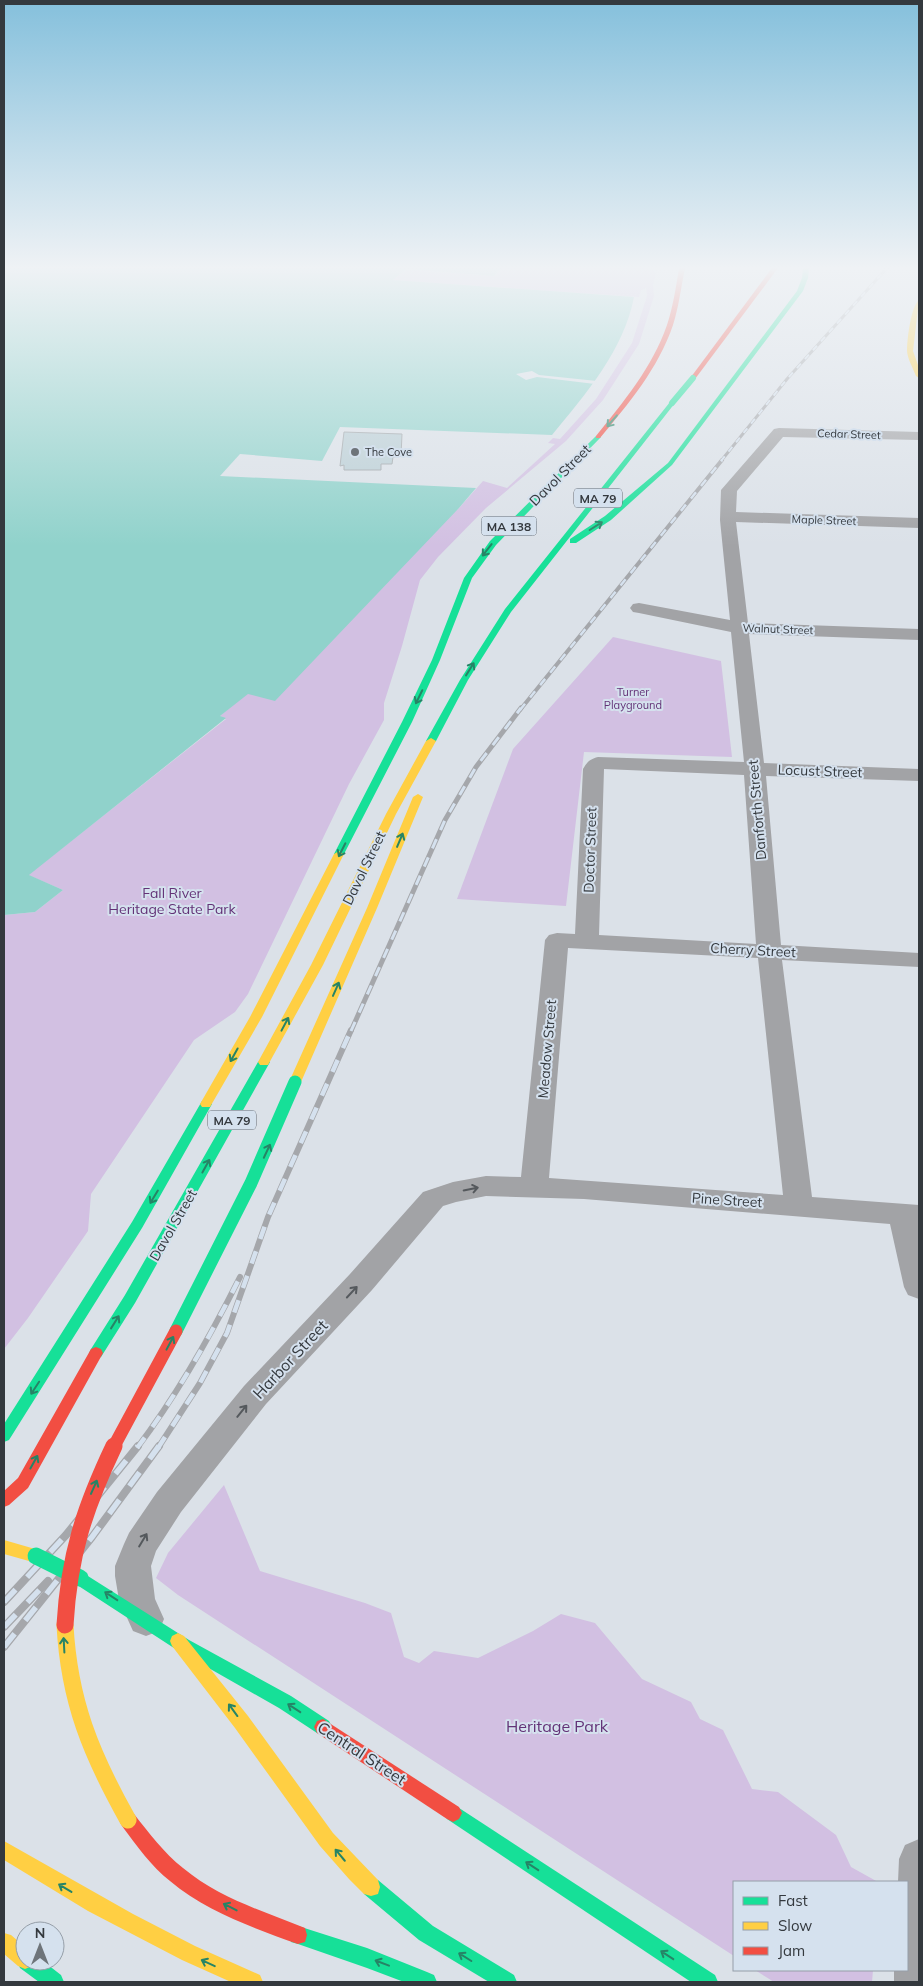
<svg xmlns="http://www.w3.org/2000/svg" width="923" height="1986" viewBox="0 0 923 1986" font-family="Mulish,sans-serif">
<rect width="100%" height="100%" fill="#dbe1e8"/>
<g fill="#d2c0e2">
<polygon points="502,268 646,268 656,273 653,285 654,296 639,344 603,400 566,441 486,508 438,557 420,580 402,646 384,703 384,720 349,784 248,994 235,1012 194,1040 91,1194 88,1231 28,1318 4,1349 4,915 35,912 63,890 28,875 226,719 220,716 459,508 483,481 507,488 555,444 548,443 553,438 560,439 596,399 632,343 647,296 646,287 645,289 641,290 639,297 393,280 406,270 495,276"/>
<polygon points="613,637 721,661 732,757 584,752 566,906 457,899 513,749"/>
<polygon points="224,1485 260,1571 365,1603 391,1613 404,1657 419,1663 434,1651 478,1658 533,1631 561,1614 595,1623 642,1679 691,1702 700,1719 723,1730 752,1789 778,1792 836,1835 851,1867 878,1882 734,1882 734,1956 178,1595 156,1578 168,1553"/>
<polygon points="755,1970 873,1970 872,1982 774,1982"/>
</g>
<path fill="#90d2cb" d="M4,268H501L494,276L406,269L393,280L634,297C624,350 585,395 552,435L340,427L322,461L240,454L220,476L476,488L459,508L275,701L248,694L220,716L226,718L29,875L63,890L35,912L4,915Z"/>
<polygon fill="#dbe1e8" points="532,371 539,375 597,381 595,384 537,377 526,380 516,374"/>
<polygon fill="#baced5" stroke="#a1a7ab" points="344,432 402,434 401,456 393,457 392,464 381,464 381,470 344,470 344,465 340,466"/>
<g fill="none" stroke-linecap="round" stroke-linejoin="round">
<g fill="#a2a3a6" fill-rule="evenodd">
<path d="M779,428L919,432V440L783,437L737,491L736,512L919,518V528L736,522L748,623L919,629V640L749,634L764,763L919,769V781L766,776L781,945L919,953V967L782,960L812,1197L919,1205V1299L908,1295L904,1287L890,1224L584,1199L486,1196L456,1202L443,1206L372,1290L266,1404L181,1512L156,1551L151,1566L155,1599L164,1619L159,1631L146,1636L133,1631L119,1600L115,1576V1566L124,1544L129,1533L157,1492L244,1386L350,1274L423,1192L453,1182L486,1176L521,1177L545,940L549,935L557,933L575,934L583,769C587,762 590,759 598,757L744,762L731,632L639,613L633,612L630,608L633,604L639,603L730,620L720,520L721,490L774,429ZM604,769L744,775L756,944L599,935ZM568,948L758,958L783,1195L549,1178Z"/>
<polygon points="919,1839 919,1982 894,1982 894,1970 907,1970 907,1882 898,1882 899,1859 905,1845"/>
</g>
<g fill="#16e098" fill-rule="evenodd">
<polygon points="803,268 809,268 808,278 803,291 672,465 611,520 576,543 570,543 570,539 605,516 668,463 797,291 802,278"/>
<polygon points="670,402 675,403 511,612 468,680 436,741 434,743 428,743 426,741 460,680 505,609"/>
<polygon points="596,436 601,437 496,545 472,578 440,660 412,722 344,854 339,857 335,856 334,854 402,722 432,660 464,578 490,541"/>
<polygon points="264,1058 270,1062 135,1303 101,1357 96,1359 91,1357 89,1353 91,1349 125,1295 258,1062"/>
<polygon points="206,1100 210,1101 212,1104 142,1228 9,1440 4,1442 4,1424 132,1222 202,1101"/>
<polygon points="80,1571 189,1640 291,1696 329,1721 332,1727 329,1733 323,1735 317,1733 279,1708 177,1650 74,1583 72,1578 74,1573"/>
<polygon points="453,1804 715,1975 718,1982 691,1982 447,1819 444,1813 447,1807"/>
<polygon points="371,1878 378,1880 433,1926 514,1975 517,1982 489,1982 419,1940 364,1894 362,1887 364,1880"/>
<polygon points="298,1926 367,1948 427,1972 434,1975 437,1982 404,1982 367,1968 298,1944 291,1942 289,1935 291,1928"/>
<polygon points="25,1952 25,1961 43,1961 61,1975 64,1982 39,1982 20,1968 17,1961 20,1954"/>
</g>
<g fill="#ffcf43" fill-rule="evenodd">
<path d="M919,300L913,351L919,368V378L916,376C913,368 907,358 907,350C907,339 911,306 919,300Z"/>
<polygon points="431,738 436,741 396,814 323,965 268,1065 260,1065 258,1062 311,965 386,814 426,741"/>
<polygon points="418,794 423,797 377,908 301,1082 295,1086 291,1085 289,1082 367,908 413,797"/>
<polygon points="339,851 344,854 262,1017 210,1107 202,1107 200,1104 250,1017 334,854"/>
<polygon points="4,1540 42,1551 44,1556 42,1561 36,1563 4,1554"/>
<polygon points="178,1633 184,1636 248,1716 333,1833 378,1880 380,1887 378,1894 371,1896 364,1894 349,1879 320,1846 235,1728 172,1646 170,1641 172,1636"/>
<polygon points="4,1841 133,1914 195,1946 260,1975 263,1982 231,1982 182,1960 88,1911 4,1860"/>
<polygon points="4,1933 11,1935 25,1947 25,1961 34,1961 32,1966 25,1969 18,1966 4,1954"/>
</g>
<g fill="#f24e42" fill-rule="evenodd">
<path d="M679,268H685C681,287 679,306 673,325C658,369 629,403 600,438H596V436C624,401 652,368 667,325C673,307 676,287 679,268Z"/>
<polygon points="772,268 778,268 695,379 691,379 691,377"/>
<polygon points="96,1347 101,1349 103,1353 28,1488 9,1505 4,1507 4,1491 18,1478 91,1349"/>
<polygon points="323,1719 459,1807 462,1813 459,1819 453,1822 447,1819 317,1733 314,1727 317,1721"/>
<path d="M128,1811L134,1814C149,1833 164,1853 183,1868C219,1898 263,1911 305,1928L307,1935L305,1942L298,1944C254,1928 207,1912 170,1881C151,1866 137,1846 122,1826L119,1820L122,1814Z"/>
</g>
<g stroke="#a5a7ab" stroke-width="3">
<polyline id="rail-far4" points="721,461 787,379 887,268"/>
</g>
<g stroke="#a5a7ab" stroke-width="4">
<polyline id="rail-far3" points="520,710 722,460"/>
</g>
<g stroke="#a5a7ab" stroke-width="5">
<polyline id="rail-far2" points="351,1031 445,820 476,767 521,708"/>
</g>
<g stroke="#a5a7ab" stroke-width="6">
<g id="rail-far1">
<path d="M137,1448C177,1395 210,1337 240,1277"/>
<polyline points="158,1448 200,1383 227,1333 268,1217 351,1030"/>
</g>
</g>
<g stroke="#a5a7ab" stroke-width="8">
<g id="rail">
<polyline points="4,1602 66,1535 138,1446"/>
<polyline points="4,1627 48,1581"/>
<polyline points="4,1647 92,1537 159,1446"/>
</g>
</g>
<use href="#rail-far4" stroke="#d5e1ee" stroke-width="2" stroke-dasharray="6" stroke-linecap="butt"/>
<use href="#rail-far3" stroke="#d5e1ee" stroke-width="2.5" stroke-dasharray="8" stroke-linecap="butt"/>
<use href="#rail-far2" stroke="#d5e1ee" stroke-width="3" stroke-dasharray="10" stroke-linecap="butt"/>
<use href="#rail-far1" stroke="#d5e1ee" stroke-width="4.5" stroke-dasharray="13" stroke-linecap="butt"/>
<use href="#rail" stroke="#d5e1ee" stroke-width="5.5" stroke-dasharray="17" stroke-linecap="butt"/>
<polyline stroke="#16e098" stroke-width="6" points="672,403 693,378"/>
<polyline stroke="#16e098" stroke-width="13" points="176,1331 251,1183 295,1082"/>
<polyline stroke="#16e098" stroke-width="17" points="36,1556 80,1578"/>
<path stroke="#ffcf43" stroke-width="17" d="M65,1625C69,1701 91,1754 128,1820"/>
<polyline stroke="#f24e42" stroke-width="13" points="113,1448 176,1331"/>
<path stroke="#f24e42" stroke-width="17" d="M65,1625C69,1556 84,1509 114,1446"/>
</g>
<defs><path id="oneway-shaft" d="M-6 0H5M1.5-3L5.5 0L1.5 3" fill="none" stroke-width="1.6" stroke-linecap="round" stroke-linejoin="round" transform="scale(1.25)"/></defs>
<g stroke="#268466">
<use href="#oneway-shaft" transform="translate(612 421) rotate(131)"/>
<use href="#oneway-shaft" transform="translate(596 526) rotate(-32)"/>
<use href="#oneway-shaft" transform="translate(487 550) rotate(128)"/>
<use href="#oneway-shaft" transform="translate(470 669) rotate(-58)"/>
<use href="#oneway-shaft" transform="translate(419 697) rotate(116)"/>
<use href="#oneway-shaft" transform="translate(400 840) rotate(-67)"/>
<use href="#oneway-shaft" transform="translate(342 850) rotate(117)"/>
<use href="#oneway-shaft" transform="translate(336 989) rotate(-66)"/>
<use href="#oneway-shaft" transform="translate(285 1024) rotate(-62)"/>
<use href="#oneway-shaft" transform="translate(234 1055) rotate(119)"/>
<use href="#oneway-shaft" transform="translate(267 1151) rotate(-65)"/>
<use href="#oneway-shaft" transform="translate(206 1166) rotate(-61)"/>
<use href="#oneway-shaft" transform="translate(154 1197) rotate(121)"/>
<use href="#oneway-shaft" transform="translate(115 1322) rotate(-58)"/>
<use href="#oneway-shaft" transform="translate(170 1343) rotate(-62)"/>
<use href="#oneway-shaft" transform="translate(35 1388) rotate(123)"/>
<use href="#oneway-shaft" transform="translate(34 1462) rotate(-61)"/>
<use href="#oneway-shaft" transform="translate(94 1487) rotate(-66)"/>
<use href="#oneway-shaft" transform="translate(111 1596) rotate(-147)"/>
<use href="#oneway-shaft" transform="translate(64 1645) rotate(-93)"/>
<use href="#oneway-shaft" transform="translate(294 1708) rotate(-147)"/>
<use href="#oneway-shaft" transform="translate(233 1710) rotate(-126)"/>
<use href="#oneway-shaft" transform="translate(340 1855) rotate(-130)"/>
<use href="#oneway-shaft" transform="translate(532 1866) rotate(-147)"/>
<use href="#oneway-shaft" transform="translate(65 1888) rotate(-149)"/>
<use href="#oneway-shaft" transform="translate(230 1907) rotate(-153)"/>
<use href="#oneway-shaft" transform="translate(667 1955) rotate(-147)"/>
<use href="#oneway-shaft" transform="translate(465 1957) rotate(-148)"/>
<use href="#oneway-shaft" transform="translate(208 1963) rotate(-155)"/>
<use href="#oneway-shaft" transform="translate(382 1963) rotate(-159)"/>
</g>
<g stroke="#55595d">
<use href="#oneway-shaft" transform="translate(471 1189) rotate(-11)"/>
<use href="#oneway-shaft" transform="translate(352 1292) rotate(-47)"/>
<use href="#oneway-shaft" transform="translate(242 1411) rotate(-51)"/>
<use href="#oneway-shaft" transform="translate(143 1540) rotate(-59)"/>
</g>
<linearGradient id="sky" x2="0" y2="1"><stop stop-color="#85c0dc"/><stop offset="0.49" stop-color="#eff2f5"/><stop offset="1" stop-color="#eff2f5" stop-opacity="0"/></linearGradient>
<rect width="923" height="546" fill="url(#sky)"/>
<circle fill="#6e747a" stroke="#d5e1ee" stroke-width="2" cx="355" cy="452" r="5"/>
<g text-anchor="middle" dominant-baseline="central" stroke-width="4" stroke-linejoin="round" paint-order="stroke">
<g font-size="11" fill="#34393e" stroke="#d5e1ee">
<text transform="translate(849 434) rotate(2)">Cedar Street</text>
<text transform="translate(824 520) rotate(2)">Maple Street</text>
<text transform="translate(778 629) rotate(2)">Walnut Street</text>
</g>
<g font-size="11" fill="#34393e" stroke="#d5e1ee" text-anchor="start">
<text x="365" y="452">The Cove</text>
</g>
<g font-size="11" fill="#633277" stroke="#d5e1ee">
<text x="633" y="692">Turner<tspan x="633" dy="13">Playground</tspan></text>
</g>
<g fill="#d5e1ee" stroke="#646b73" stroke-width="1">
<rect x="574" y="488.5" width="48" height="19" rx="4"/>
<rect x="481.5" y="516.5" width="55" height="19" rx="4"/>
<rect x="208" y="1110.5" width="48" height="19" rx="4"/>
</g>
<g font-size="12" font-weight="bold" fill="#34393e">
<text x="598" y="498">MA 79</text>
<text x="509" y="526">MA 138</text>
<text x="232" y="1120">MA 79</text>
</g>
<g font-size="14" fill="#34393e" stroke="#d5e1ee">
<text transform="translate(560 475) rotate(-45)">Davol Street</text>
<text transform="translate(820 771) rotate(2)">Locust Street</text>
<text transform="translate(757 810) rotate(-95)">Danforth Street</text>
<text transform="translate(590 850) rotate(-88)">Doctor Street</text>
<text transform="translate(364 868) rotate(-64)">Davol Street</text>
<text transform="translate(753 950) rotate(3)">Cherry Street</text>
<text transform="translate(547 1049) rotate(-85)">Meadow Street</text>
<text transform="translate(727 1200) rotate(4)">Pine Street</text>
<text transform="translate(173 1225) rotate(-60)">Davol Street</text>
</g>
<g font-size="14" fill="#633277" stroke="#d5e1ee">
<text x="172" y="893">Fall River<tspan x="172" dy="16">Heritage State Park</tspan></text>
</g>
<g font-size="16" fill="#34393e" stroke="#d5e1ee">
<text transform="translate(290 1359) rotate(-47)">Harbor Street</text>
<text transform="translate(362 1753) rotate(33)">Central Street</text>
</g>
<g font-size="16" fill="#633277" stroke="#d5e1ee">
<text x="557" y="1726">Heritage Park</text>
</g>
</g>
<rect width="923" height="1986" fill="none" stroke="#34393e" stroke-width="10"/>
<rect x="733" y="1881" width="175" height="90" fill="#d5e1ee" stroke="#959ea8"/>
<rect x="743" y="1897" width="25" height="8" fill="#16e098" stroke="#959ea8"/>
<text x="778" y="1906" font-size="15" fill="#34393e">Fast</text>
<rect x="743" y="1922" width="25" height="8" fill="#ffcf43" stroke="#959ea8"/>
<text x="778" y="1931" font-size="15" fill="#34393e">Slow</text>
<rect x="743" y="1947" width="25" height="8" fill="#f24e42" stroke="#959ea8"/>
<text x="778" y="1956" font-size="15" fill="#34393e">Jam</text>
<g transform="translate(40 1946)"><circle r="24" fill="#d5e1ee" stroke="#959ea8"/>
<path d="M0-4L9 19L0 12L-9 19Z" fill="#6e747a"/>
<text y="-8" font-size="14" font-weight="bold" text-anchor="middle" fill="#34393e">N</text>
</g>
</svg>
